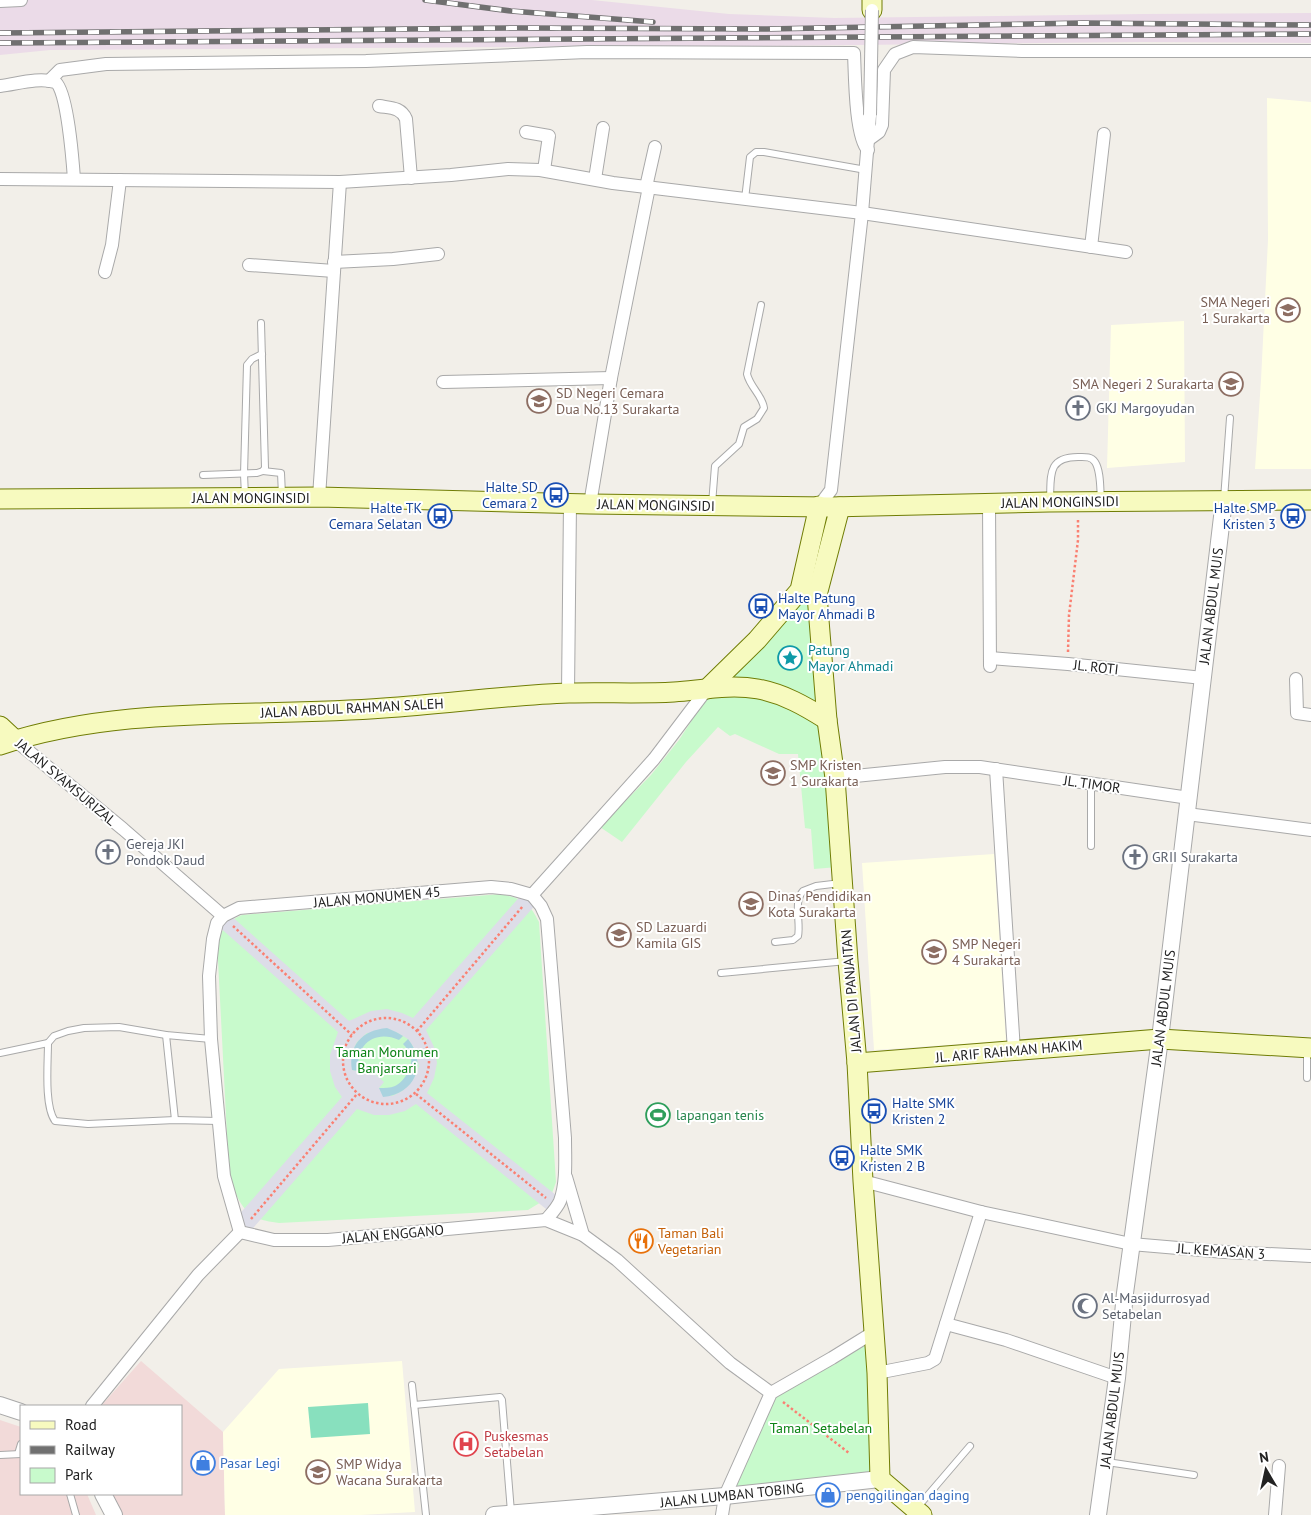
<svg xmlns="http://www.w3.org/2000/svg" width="1311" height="1515" viewBox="0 0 1311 1515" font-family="'PT Sans',sans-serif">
<rect width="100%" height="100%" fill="#f2efe9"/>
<g fill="#f2dad9">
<polygon points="141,1361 223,1432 225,1515 119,1515 109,1494 181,1494 181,1406 101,1406"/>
<polygon points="0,1420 21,1427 21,1494 87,1494 96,1515 0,1515"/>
</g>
<polygon fill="#ebdbe8" points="0,0 592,0 729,14 834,18 1144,14 1311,13 1311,43 1143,42 658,47 654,46 50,50 0,55"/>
<g fill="#ffffe5">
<polygon points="1267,98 1311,102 1311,469 1255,469 1261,380 1268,240"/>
<polygon points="1184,321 1185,462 1107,468 1111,325"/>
<polygon points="994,854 1006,1041 874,1050 862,863"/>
<polygon points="402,1361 415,1512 360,1515 225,1515 223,1432 279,1369"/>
</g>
<g fill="#c8facc">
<polygon points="807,589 823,713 712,686"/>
<polygon points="709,694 745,694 778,701 823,724 838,867 814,869 811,829 805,828 798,754 779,754 735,734 730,736 718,727 686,762 622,842 600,827 651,775 679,740"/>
<path d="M501,894C523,899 529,902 539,922L556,1182L551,1196L528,1210L279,1223C273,1222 265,1221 259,1219C241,1212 234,1191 229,1174L217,941C223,928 229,920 242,915Z"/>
<polygon points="869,1342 873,1474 735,1488 772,1396 835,1364"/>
</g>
<polygon fill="#88e0be" points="368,1403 370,1434 311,1438 308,1407"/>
<path fill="#dddde8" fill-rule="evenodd" d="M523,893L538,902L426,1030L434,1047L437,1063L434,1078L427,1093L561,1199L551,1213L416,1104L405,1111L389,1115H374L357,1109L248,1234L236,1218L342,1097L335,1087L330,1071V1055L338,1032L217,925L228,913L349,1021L371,1011L387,1009L402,1013L413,1018ZM396,1032L408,1039L414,1048L419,1066L415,1076L408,1085L402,1091L392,1096L379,1088L384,1082L366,1066L359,1071L352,1070L353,1050L357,1042L367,1033Z"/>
<g fill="#aad3df">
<path d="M387,1028L396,1032L403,1036L399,1040C375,1029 354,1045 359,1071L352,1070C348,1046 362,1030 387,1028Z"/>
<path d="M408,1039C428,1064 415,1094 383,1097L379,1088C385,1088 390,1088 395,1086C405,1081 415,1065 410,1054C409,1051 406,1047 403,1044Z"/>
</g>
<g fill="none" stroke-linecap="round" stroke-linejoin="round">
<g stroke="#a9a9a9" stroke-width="8">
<g id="service">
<polyline points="745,199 750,157 756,152 764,152 866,170"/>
<polyline points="263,471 281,473 282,495"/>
<polyline points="203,475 257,473 263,471 265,468 261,323"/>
<polyline points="245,496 244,474 247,365 252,359 262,354"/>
<polyline points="1224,499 1230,418"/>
<path d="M1050,500C1051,476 1047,457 1078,457C1084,457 1091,456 1095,462C1101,471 1100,489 1101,500"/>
<path d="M712,504L715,466L739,444L744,427L757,419L764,408C762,395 750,387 747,374L761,305"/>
<polyline points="1091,846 1091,785"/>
<path d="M775,942L793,940L798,936C801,923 793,902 803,891L816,886L841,883"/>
<polyline points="721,973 847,961"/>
<polyline points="166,1035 175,1120"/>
<path d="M48,1043C48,1062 44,1106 55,1121L88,1124L175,1120L218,1121"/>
<polyline points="1307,1049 1307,1078"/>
<polyline points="0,1053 48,1043 54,1036 68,1031 84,1028 119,1027 166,1035 211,1039"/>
<polyline points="412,1385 426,1515"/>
<polyline points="414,1405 500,1397 502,1400 511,1512"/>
<polyline points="18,1454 21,1444"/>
<polyline points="0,1455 21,1454"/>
<polyline points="1107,1462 1194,1475"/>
<polyline points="70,1494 76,1515"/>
<polyline points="916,1509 970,1446"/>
</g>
</g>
<g stroke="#a9a9a9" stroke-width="14">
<g id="minor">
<polyline points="0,1 21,0"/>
<path d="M49,81L60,70L106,64L366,61L587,52L854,53C855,74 855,137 868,150"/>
<path d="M0,86C17,84 38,77 55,82C67,85 73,165 74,179"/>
<path d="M379,106C390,108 401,107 406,119L411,178"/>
<polyline points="526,132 549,136 544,170"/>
<polyline points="868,140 879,132 882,125 884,70 895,54 913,47 1022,51 1311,51"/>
<polyline points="0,179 340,182 319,497"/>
<polyline points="595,179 603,128"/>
<polyline points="340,182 451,175 508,169 540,170 613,183 862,213 1126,252"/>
<polyline points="646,187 655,147"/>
<polyline points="1091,247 1104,134"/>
<polyline points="334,262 393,259 438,254"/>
<polyline points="249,265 334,271"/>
<polyline points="105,272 112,245 120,180"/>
<polyline points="443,382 611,378"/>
<polyline points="989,503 990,666"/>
<polyline points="590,504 611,378 649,187"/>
<polyline points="819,506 831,490 862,213 870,115"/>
<polyline points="990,658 1068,664 1203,678"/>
<polyline points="1296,679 1297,713 1311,715"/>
<polyline points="568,693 570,503"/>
<polyline points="15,740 123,829 223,916"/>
<polyline points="996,769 1014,1051"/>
<polyline points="835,778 945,767 980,767 1189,798"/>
<polyline points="1187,814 1311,830"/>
<path d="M532,895L541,906L547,919L565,1138C565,1158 567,1182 560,1201C557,1208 551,1214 546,1220"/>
<polyline points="532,895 654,759 707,689"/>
<polyline points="566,1177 583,1235"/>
<polyline points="863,1181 981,1212 1131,1244 1225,1252 1311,1256"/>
<polyline points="240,1232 224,1176 211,1039 209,976 213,939 217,923 223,916 239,908 491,887 511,889 532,895"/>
<polyline points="240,1232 274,1240 328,1240 546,1220 583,1235 617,1260 730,1363 771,1393"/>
<polyline points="946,1324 1006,1340 1117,1378"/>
<polyline points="877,1373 928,1363 935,1359 981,1212"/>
<polyline points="92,1406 198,1275 240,1232"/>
<polyline points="722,1515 725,1496 771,1393 832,1358 874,1332"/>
<polyline points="1275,1515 1279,1466"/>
</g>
</g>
<g stroke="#a9a9a9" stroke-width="18">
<g id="tertiary">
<polyline points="0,1405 21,1412"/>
<polyline points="103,1494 114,1515"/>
<polyline points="494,1515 725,1496 880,1479"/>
<polyline points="1098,1515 1117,1378 1125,1293 1160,1039 1224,500"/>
</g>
</g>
<g stroke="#707d05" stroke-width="21">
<g id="secondary">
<polyline points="872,0 872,10"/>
<polyline points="0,499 319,497 590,504 830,507 1049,502 1311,500"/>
<polyline points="840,507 817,595 827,720 835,778 848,961 857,1063 863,1181 877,1373 880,1479 922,1515"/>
<polyline points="707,689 757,640 800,590 819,506"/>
<polyline points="0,726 15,740"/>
<path d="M0,745C121,704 258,718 384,708C446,704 507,695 569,693C604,692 639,694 674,692C702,690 730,684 758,689C784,694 805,706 827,720"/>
<polyline points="857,1063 1160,1039 1311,1048"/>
</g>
</g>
<g stroke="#fa8072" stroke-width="2.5" stroke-dasharray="2.5 2.5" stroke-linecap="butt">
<polyline points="1068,652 1069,615 1078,540 1078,518"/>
<polyline points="233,926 352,1035"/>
<circle cx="386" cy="1061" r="43"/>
<polyline points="417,1031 523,906"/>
<polyline points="416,1094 546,1198"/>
<polyline points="251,1219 357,1094"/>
<polyline points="783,1402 849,1453"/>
</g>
<use href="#service" stroke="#fff" stroke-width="6"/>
<use href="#minor" stroke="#fff" stroke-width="12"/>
<use href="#tertiary" stroke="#fff" stroke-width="16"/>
<use href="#secondary" stroke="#f7fabf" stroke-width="19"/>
<g stroke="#707070" stroke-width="5.5">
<g id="rail">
<polyline points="425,0 511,11 653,22"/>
<polyline points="0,33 521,28 767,29 1083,23 1311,25"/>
<polyline points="0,43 1311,34"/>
</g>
</g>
<use href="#rail" stroke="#fff" stroke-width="4" stroke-dasharray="11" stroke-linecap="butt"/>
<g stroke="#a9a9a9" stroke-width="14" stroke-linecap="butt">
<polyline id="minor-bridge" points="870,115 872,10"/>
</g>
<use href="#minor-bridge" stroke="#fff" stroke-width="12"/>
</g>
<defs>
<g id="school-ring" transform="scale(1.25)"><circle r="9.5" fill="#fff" stroke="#8d6e63" stroke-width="1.5"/><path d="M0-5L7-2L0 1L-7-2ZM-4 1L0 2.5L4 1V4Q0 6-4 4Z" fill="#8d6e63"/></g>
<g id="church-ring" transform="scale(1.25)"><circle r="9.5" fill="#fff" stroke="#6b7280" stroke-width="1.5"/><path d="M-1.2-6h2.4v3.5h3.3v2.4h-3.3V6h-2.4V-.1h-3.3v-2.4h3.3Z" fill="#6b7280"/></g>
<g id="bus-ring" transform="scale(1.25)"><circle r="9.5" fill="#fff" stroke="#1a4fb4" stroke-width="1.5"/><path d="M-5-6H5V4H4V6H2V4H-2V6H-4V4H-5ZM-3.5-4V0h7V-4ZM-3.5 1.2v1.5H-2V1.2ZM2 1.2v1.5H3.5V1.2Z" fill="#1a4fb4"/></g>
<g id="sight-ring" transform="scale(1.25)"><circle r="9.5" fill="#fff" stroke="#0f9aa8" stroke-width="1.5"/><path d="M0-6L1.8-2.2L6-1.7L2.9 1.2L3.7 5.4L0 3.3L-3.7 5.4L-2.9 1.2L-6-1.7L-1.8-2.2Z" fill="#0f9aa8"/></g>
<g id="stadium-ring" transform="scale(1.25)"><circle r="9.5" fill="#fff" stroke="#2e9e5b" stroke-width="1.5"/><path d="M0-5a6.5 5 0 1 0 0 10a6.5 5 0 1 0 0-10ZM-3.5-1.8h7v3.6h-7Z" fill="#2e9e5b"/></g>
<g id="restaurant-ring" transform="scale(1.25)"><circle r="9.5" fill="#fff" stroke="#e8710a" stroke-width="1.5"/><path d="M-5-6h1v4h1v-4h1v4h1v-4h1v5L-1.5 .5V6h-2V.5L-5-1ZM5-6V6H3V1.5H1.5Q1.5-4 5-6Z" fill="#e8710a"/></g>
<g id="mosque-ring" transform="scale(1.25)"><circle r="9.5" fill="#fff" stroke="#6b7280" stroke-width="1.5"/><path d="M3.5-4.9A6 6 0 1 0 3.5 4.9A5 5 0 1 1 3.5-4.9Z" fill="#6b7280"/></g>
<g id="hospital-ring" transform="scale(1.25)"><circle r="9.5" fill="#fff" stroke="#e0444e" stroke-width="1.5"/><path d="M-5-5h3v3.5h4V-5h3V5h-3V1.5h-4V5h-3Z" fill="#e0444e"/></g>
<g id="shop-ring" transform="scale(1.25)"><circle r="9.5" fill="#fff" stroke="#3f7fe0" stroke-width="1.5"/><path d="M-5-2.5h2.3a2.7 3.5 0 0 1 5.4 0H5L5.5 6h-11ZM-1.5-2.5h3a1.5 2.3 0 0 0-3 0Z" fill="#3f7fe0"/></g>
</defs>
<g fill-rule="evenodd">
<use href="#school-ring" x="1288" y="310"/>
<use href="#school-ring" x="1231" y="384"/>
<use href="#school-ring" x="539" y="401"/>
<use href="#church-ring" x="1078" y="408"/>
<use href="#bus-ring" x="556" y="495"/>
<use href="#bus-ring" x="440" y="516"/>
<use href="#bus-ring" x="1293" y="516"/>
<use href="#bus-ring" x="761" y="606"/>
<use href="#sight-ring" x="790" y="658"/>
<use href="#school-ring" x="773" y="773"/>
<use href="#church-ring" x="108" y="852"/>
<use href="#church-ring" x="1135" y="857"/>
<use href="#school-ring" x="751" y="904"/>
<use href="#school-ring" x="619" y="935"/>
<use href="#school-ring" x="934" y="952"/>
<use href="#bus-ring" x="874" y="1111"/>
<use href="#stadium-ring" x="658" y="1115"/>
<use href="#bus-ring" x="842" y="1158"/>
<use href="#restaurant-ring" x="641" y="1241"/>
<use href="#mosque-ring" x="1085" y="1306"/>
<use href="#hospital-ring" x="466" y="1444"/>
<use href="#shop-ring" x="203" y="1463"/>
<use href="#school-ring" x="318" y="1472"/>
<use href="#shop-ring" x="828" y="1495"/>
</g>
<g text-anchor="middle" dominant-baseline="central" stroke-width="4" stroke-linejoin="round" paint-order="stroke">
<g font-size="14" fill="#785e54" stroke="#fff" text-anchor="start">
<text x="1270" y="302" text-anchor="end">SMA Negeri<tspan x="1270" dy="16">1 Surakarta</tspan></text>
<text x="1214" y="384" text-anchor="end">SMA Negeri 2 Surakarta</text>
<text x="556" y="393">SD Negeri Cemara<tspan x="556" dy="16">Dua No.13 Surakarta</tspan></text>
<text x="790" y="765">SMP Kristen<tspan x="790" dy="16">1 Surakarta</tspan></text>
<text x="768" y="896">Dinas Pendidikan<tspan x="768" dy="16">Kota Surakarta</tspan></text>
<text x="636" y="927">SD Lazuardi<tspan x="636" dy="16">Kamila GIS</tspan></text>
<text x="952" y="944">SMP Negeri<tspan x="952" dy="16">4 Surakarta</tspan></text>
<text x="336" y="1464">SMP Widya<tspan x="336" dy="16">Wacana Surakarta</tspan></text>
</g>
<g font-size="14" fill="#5b616d" stroke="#fff" text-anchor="start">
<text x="1096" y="408">GKJ Margoyudan</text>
<text x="126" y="844">Gereja JKI<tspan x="126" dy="16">Pondok Daud</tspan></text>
<text x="1152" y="857">GRII Surakarta</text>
<text x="1102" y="1298">Al-Masjidurrosyad<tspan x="1102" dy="16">Setabelan</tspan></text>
</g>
<g font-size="14" fill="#164399" stroke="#fff" text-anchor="end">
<text x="538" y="487">Halte SD<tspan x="538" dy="16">Cemara 2</tspan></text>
<text x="422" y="508">Halte TK<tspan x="422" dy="16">Cemara Selatan</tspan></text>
<text x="1276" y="508">Halte SMP<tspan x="1276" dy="16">Kristen 3</tspan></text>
<text x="778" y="598" text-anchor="start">Halte Patung<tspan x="778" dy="16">Mayor Ahmadi B</tspan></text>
<text x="892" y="1103" text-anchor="start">Halte SMK<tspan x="892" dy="16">Kristen 2</tspan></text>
<text x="860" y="1150" text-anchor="start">Halte SMK<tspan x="860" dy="16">Kristen 2 B</tspan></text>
</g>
<g font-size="14" fill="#222" stroke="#fff">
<text x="251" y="498">JALAN MONGINSIDI</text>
<text transform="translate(1060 502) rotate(-1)">JALAN MONGINSIDI</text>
<text transform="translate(656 505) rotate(1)">JALAN MONGINSIDI</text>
<text transform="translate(1211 606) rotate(-83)">JALAN ABDUL MUIS</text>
<text transform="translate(1096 667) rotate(6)">JL. ROTI</text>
<text transform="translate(352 708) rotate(-3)">JALAN ABDUL RAHMAN SALEH</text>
<text transform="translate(66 782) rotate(40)">JALAN SYAMSURIZAL</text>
<text transform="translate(1092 784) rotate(8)">JL. TIMOR</text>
<text transform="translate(377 897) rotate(-5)">JALAN MONUMEN 45</text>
<text transform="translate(851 991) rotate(-95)">JALAN DI PANJAITAN</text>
<text transform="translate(1163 1008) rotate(-83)">JALAN ABDUL MUIS</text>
<text transform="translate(1009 1051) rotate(-5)">JL. ARIF RAHMAN HAKIM</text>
<text transform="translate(393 1234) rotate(-5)">JALAN ENGGANO</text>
<text transform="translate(1221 1251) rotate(4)">JL. KEMASAN 3</text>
<text transform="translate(1112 1410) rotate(-83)">JALAN ABDUL MUIS</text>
<text transform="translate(732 1495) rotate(-6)">JALAN LUMBAN TOBING</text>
</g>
<g font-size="14" fill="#0d838f" stroke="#fff" text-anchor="start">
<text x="808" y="650">Patung<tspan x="808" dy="16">Mayor Ahmadi</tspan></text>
</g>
<g font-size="14" fill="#0c8416" stroke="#fff">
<text x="387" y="1052">Taman Monumen<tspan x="387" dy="16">Banjarsari</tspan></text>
<text x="821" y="1428">Taman Setabelan</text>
</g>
<g font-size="14" fill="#27864d" stroke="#fff" text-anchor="start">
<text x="676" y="1115">lapangan tenis</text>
</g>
<g font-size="14" fill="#c56008" stroke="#fff" text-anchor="start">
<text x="658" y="1233">Taman Bali<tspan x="658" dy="16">Vegetarian</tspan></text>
</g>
<g font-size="14" fill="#be3a42" stroke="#fff" text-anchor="start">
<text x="484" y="1436">Puskesmas<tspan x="484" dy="16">Setabelan</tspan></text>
</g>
<g font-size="14" fill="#366cbe" stroke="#fff" text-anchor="start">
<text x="220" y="1463">Pasar Legi</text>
<text x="846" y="1495">penggilingan daging</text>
</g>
</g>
<rect x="20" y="1405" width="162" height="90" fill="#ffffff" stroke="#a7a7a7"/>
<rect x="30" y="1421" width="25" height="8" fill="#f7fabf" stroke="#a7a7a7"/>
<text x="65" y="1430" font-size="15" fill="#222222">Road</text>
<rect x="30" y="1446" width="25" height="8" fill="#707070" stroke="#a7a7a7"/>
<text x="65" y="1455" font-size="15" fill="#222222">Railway</text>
<rect x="30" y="1468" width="25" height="15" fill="#c8facc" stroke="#a7a7a7"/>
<text x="65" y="1480" font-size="15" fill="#222222">Park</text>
<g transform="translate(1266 1470) rotate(351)" stroke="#ffffff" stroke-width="4" paint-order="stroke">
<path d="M0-4L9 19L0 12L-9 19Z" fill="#222222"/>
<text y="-8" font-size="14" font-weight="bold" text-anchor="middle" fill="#222222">N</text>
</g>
</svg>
